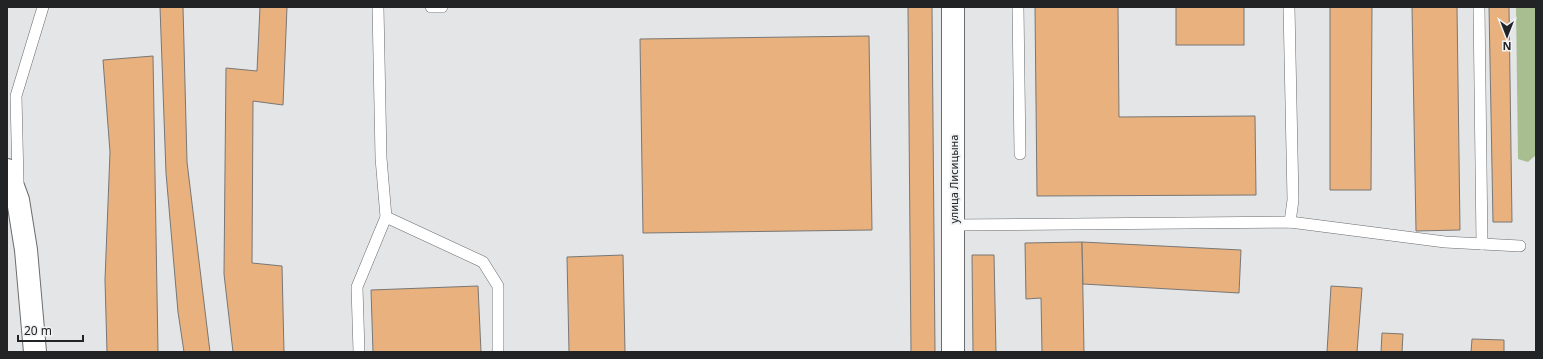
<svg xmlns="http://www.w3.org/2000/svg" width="1543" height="359" viewBox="0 0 1543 359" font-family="'Noto Sans',sans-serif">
<rect width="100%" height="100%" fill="#e3e5e7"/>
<polygon fill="#a8be91" points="1516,7 1536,7 1536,155 1528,162 1518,159"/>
<g fill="#e8b17d" stroke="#797775">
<polygon points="160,7 183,7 187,162 210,352 184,352 178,312 166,173"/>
<polygon points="260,7 287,7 283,105 253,101 252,263 282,266 284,352 233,352 224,274 226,68 257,71"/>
<polygon points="908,7 932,7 935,352 911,352"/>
<polygon points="1035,7 1118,7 1119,117 1255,116 1256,195 1037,196"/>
<rect x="1176" y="7" width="68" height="38"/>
<polygon points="1330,7 1372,7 1371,190 1330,190"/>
<polygon points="1412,7 1457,7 1460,230 1416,231"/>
<polygon points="1489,7 1509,7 1512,222 1493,222"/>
<polygon points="869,36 872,230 643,233 640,39"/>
<polygon points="153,56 158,352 107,352 105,280 110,152 103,60"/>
<polygon points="1082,242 1084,352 1042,352 1041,298 1026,299 1025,243"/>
<polygon points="1082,242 1241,250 1239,293 1083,284"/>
<polygon points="623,255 625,352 569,352 567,257"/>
<polygon points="972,255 994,255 996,352 973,352"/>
<polygon points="478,286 481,352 373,352 371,290"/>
<polygon points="1331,286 1362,288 1357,352 1327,352"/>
<polygon points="1382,333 1403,334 1402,352 1381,352"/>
<polygon points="1472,339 1504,340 1504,352 1471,352"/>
</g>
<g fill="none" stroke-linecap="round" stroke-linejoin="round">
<g stroke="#6a6c6e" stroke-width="12">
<g id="lane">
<polyline points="431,7 442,7"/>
<polyline points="1018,7 1020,154"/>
<polyline points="1289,7 1293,200 1290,222"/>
<polyline points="1479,7 1482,244"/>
<polyline points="18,182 16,96 43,7"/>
<polyline points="386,217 483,262 498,286 498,352"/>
<polyline points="952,225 1290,222 1445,242 1520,246"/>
<polyline points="359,352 357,287 386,217 381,158 378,7"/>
</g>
</g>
<g stroke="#6a6c6e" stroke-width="24">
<polyline id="street" points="953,352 953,7"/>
</g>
<g stroke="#6a6c6e" stroke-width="24">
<polyline id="secondary" points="7,170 18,200 26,250 35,352"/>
</g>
<use href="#lane" stroke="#fff" stroke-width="11"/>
<use href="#street" stroke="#fff" stroke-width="22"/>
<use href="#secondary" stroke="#fff" stroke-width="22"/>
</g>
<g text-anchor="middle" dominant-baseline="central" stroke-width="4" stroke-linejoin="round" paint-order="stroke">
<g font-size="11" fill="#222324" stroke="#f0f2f4">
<text transform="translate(953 179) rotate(-90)">улица Лисицына</text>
</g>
</g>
<rect width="1543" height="359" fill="none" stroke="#222324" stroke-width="16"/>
<g transform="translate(1507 36) rotate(180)" stroke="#f0f2f4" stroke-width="3" paint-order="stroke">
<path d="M0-3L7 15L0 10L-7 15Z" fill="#222324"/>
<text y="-6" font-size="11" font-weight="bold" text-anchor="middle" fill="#222324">N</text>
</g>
<path d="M18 335v6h65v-6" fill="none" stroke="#222324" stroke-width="2"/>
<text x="24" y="335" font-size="12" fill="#222324" stroke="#f0f2f4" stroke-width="3" paint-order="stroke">20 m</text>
</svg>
